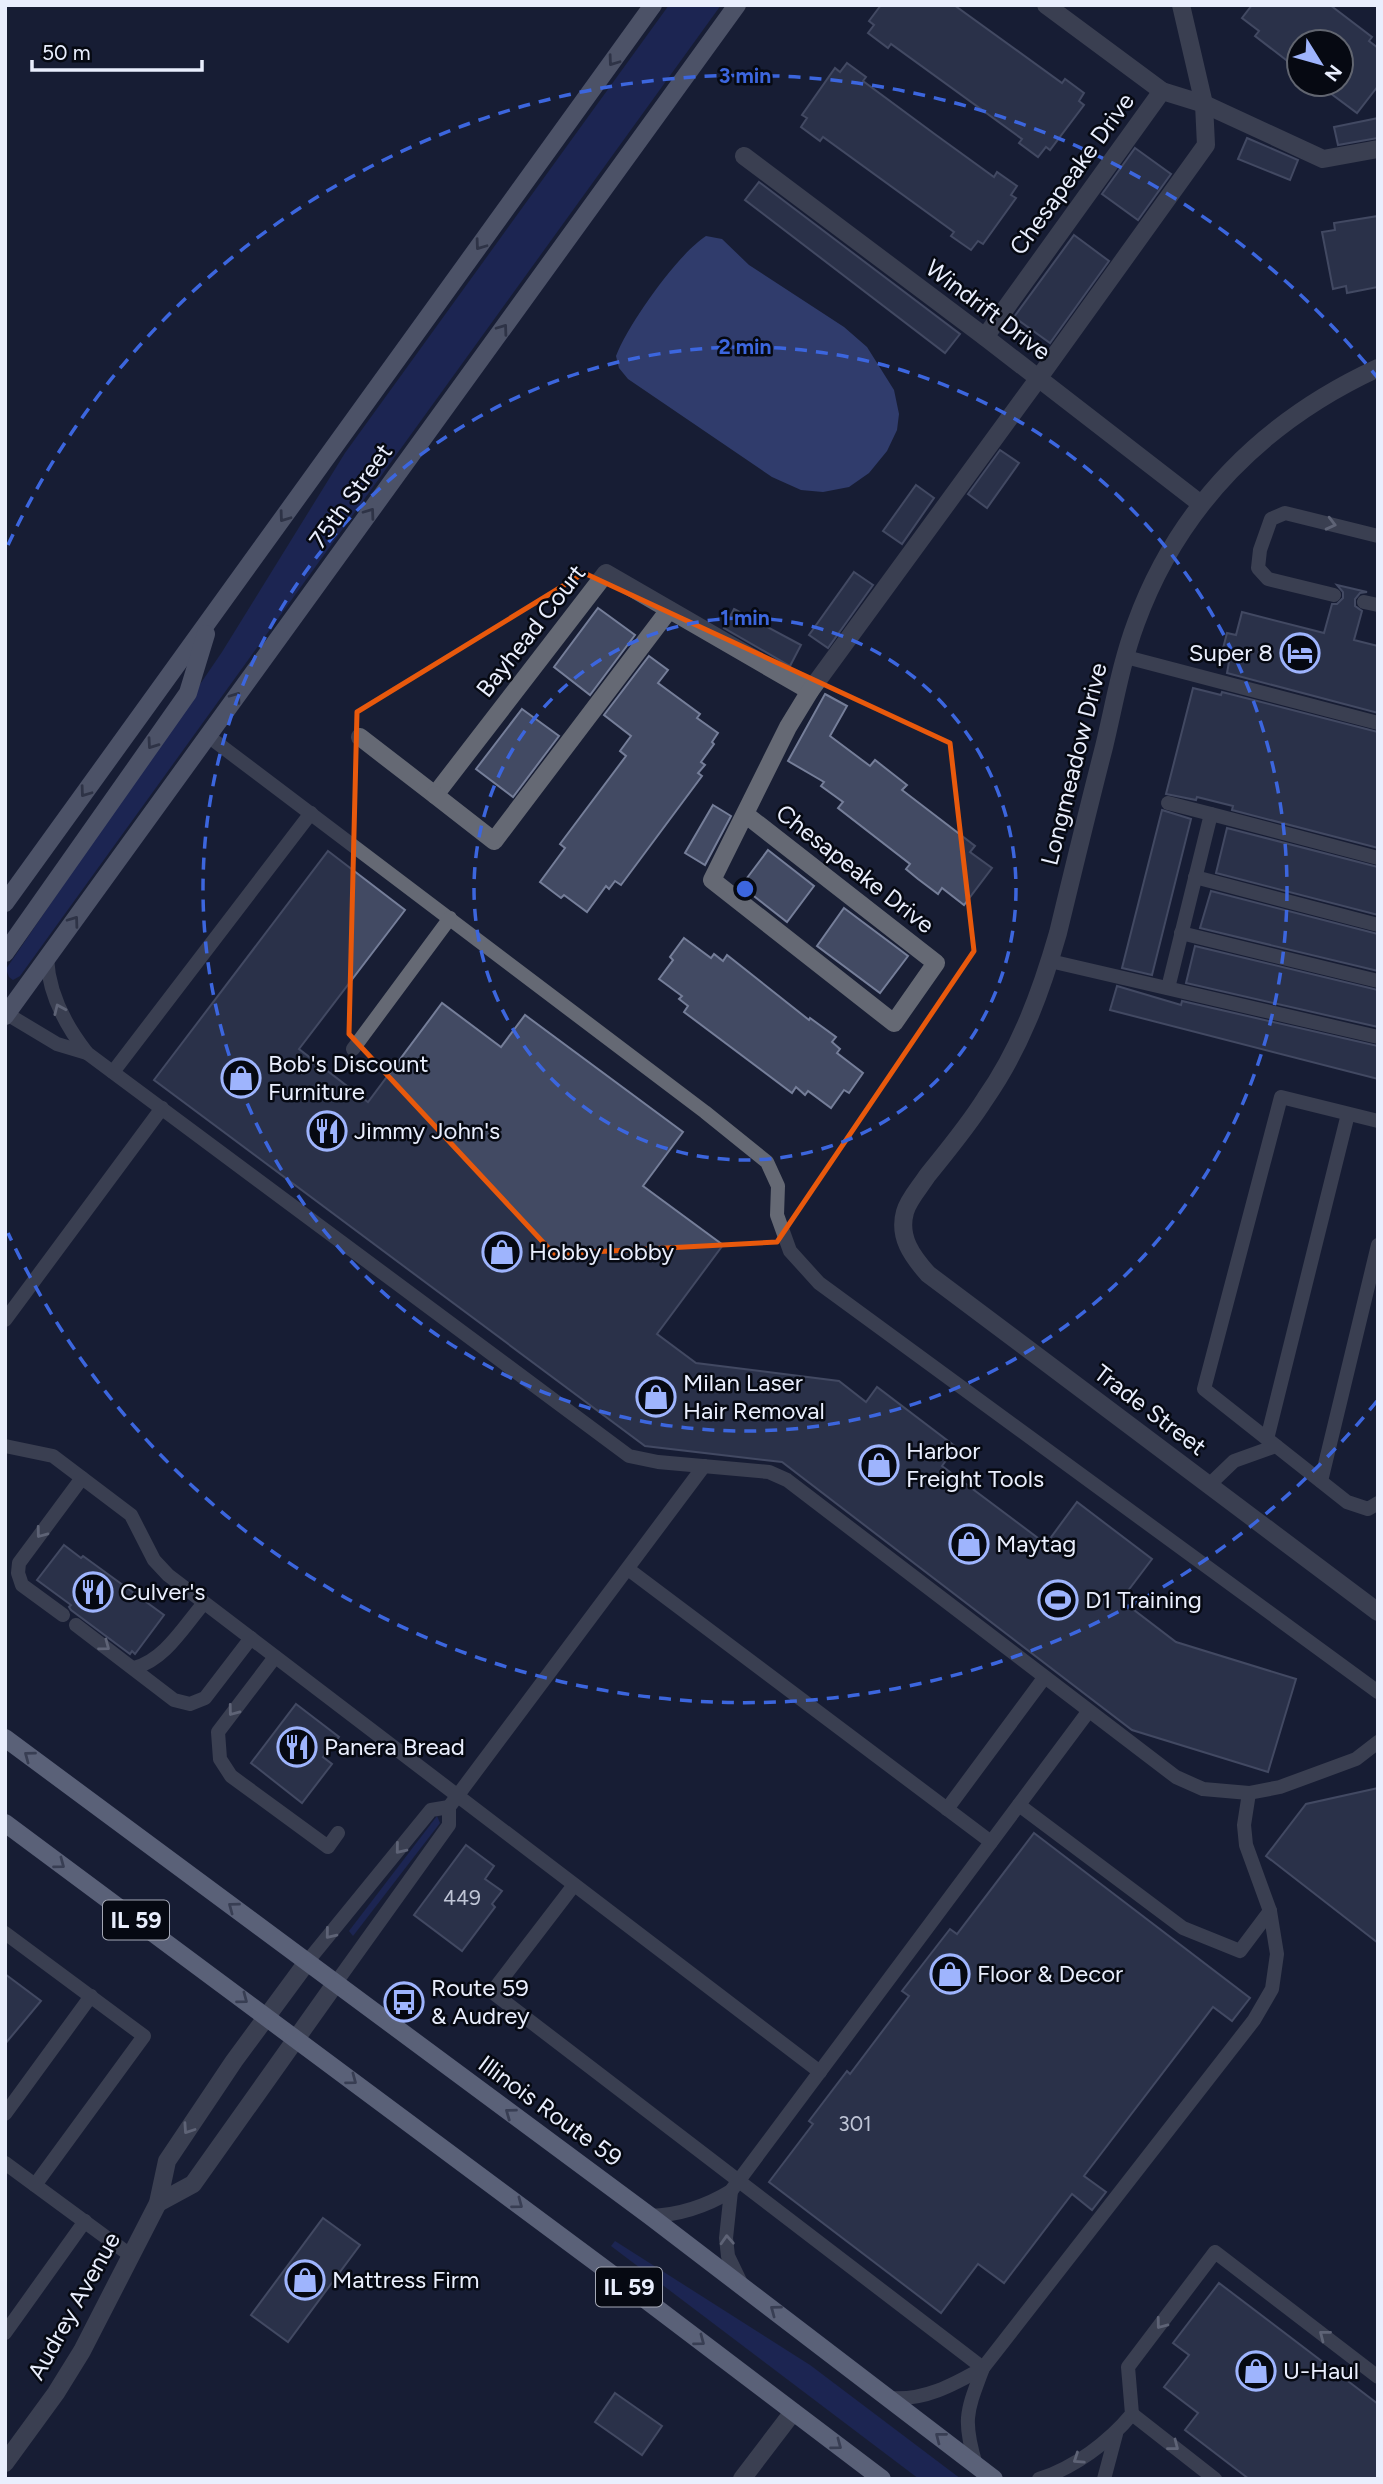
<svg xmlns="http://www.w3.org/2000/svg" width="1383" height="2484" viewBox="0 0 1383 2484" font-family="Figtree,sans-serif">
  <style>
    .green { fill: #222f75 }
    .water { fill: #4e62af }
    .building { fill: #424a63; stroke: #757e99; stroke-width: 2 }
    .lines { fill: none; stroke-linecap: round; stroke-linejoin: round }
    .lane { stroke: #656974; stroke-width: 14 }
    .street { stroke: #656974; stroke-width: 18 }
    .secondary { stroke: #8c92a5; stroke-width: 18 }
    .primary { stroke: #abb3cb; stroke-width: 18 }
    .oneway { stroke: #494e5c }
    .oneway2 { stroke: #b4b9c6 }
    .oneway3 { stroke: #616678 }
    .marked { fill: none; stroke: #e8590c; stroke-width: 5; stroke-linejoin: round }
    .ring { fill: none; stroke: #3c66de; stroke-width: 3.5; stroke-dasharray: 12 9 }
    .labels { text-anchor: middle; stroke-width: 5; stroke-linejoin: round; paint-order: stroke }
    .number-label { font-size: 21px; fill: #bfc5d6 }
    .shield { fill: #060912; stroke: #a5a9b6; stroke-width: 2 }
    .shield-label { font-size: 23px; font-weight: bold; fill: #e9eefd }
    .street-label { font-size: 24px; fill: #e9eefd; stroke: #060912 }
    .poi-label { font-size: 24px; fill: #e9eefd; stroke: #060912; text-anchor: start }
    .centre { fill: #3c66de; stroke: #060912; stroke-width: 3.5 }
    .ring-label { font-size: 21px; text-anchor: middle; font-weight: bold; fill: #3c66de; stroke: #060912; stroke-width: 5; stroke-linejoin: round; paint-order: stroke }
  </style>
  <rect width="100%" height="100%" fill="#181e34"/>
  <g class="green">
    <path d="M669,5h52l-701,971 -7,4 -4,-3 -3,-8 216,-317 123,-199z"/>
    <path d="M437,1816l3,7 -87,113 -4,-5z"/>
    <path d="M615,2241l195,124 151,114h-42l-308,-233z"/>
  </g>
  <path class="water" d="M706,236l16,3 27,26 95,62 23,20 27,43 5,24 -2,16 -10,21 -18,22 -20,14 -26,5 -22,-2 -29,-13 -144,-98 -9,-11 -3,-12c13,-33 61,-101 90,-120z"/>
  <g class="building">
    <path d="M881,5h73l108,78 3,-4 19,14 -5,8 5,4 -34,45 -4,-3 -8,10 -19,-14 3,-4 -131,-95 -3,4 -20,-15 6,-8 -5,-4z"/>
    <path d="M1252,5h78l42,32 -3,4 9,7v38l-21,27 -39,-29h23v-42h-42v28l-44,-34 4,-5 -17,-13z"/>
    <path d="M847,63l19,14 -3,4 73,54 58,42 3,-5 20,14 -6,9 5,3 -33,46 -5,-3 -7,9 -20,-14 3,-4 -131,-95 -3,4 -19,-14 6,-9 -5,-3 33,-47 5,4z"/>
    <path d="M1378,118v20l-40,7 -4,-18z"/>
    <path d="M1247,138l51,22 -8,20 -52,-21z"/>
    <path d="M1135,148l36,26 -33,46 -36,-26z"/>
    <path d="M759,182l201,152 -15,19 -200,-153z"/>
    <path d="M1378,216v71l-31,6 -1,-7 -13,3 -11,-57 13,-2 -1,-7z"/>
    <path d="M1074,235l35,26 -59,82 -36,-26z"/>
    <path d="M1000,450l19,13 -32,45 -19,-14z"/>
    <path d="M916,485l18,13 -32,46 -19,-13z"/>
    <path d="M854,572l19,13 -45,63 -19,-13z"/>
    <path d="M1337,585l30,7 -7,1 -5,6v7l7,5 -8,29 24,6v67l-151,-40 2,-11 -9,-2 7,-27 9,2 6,-23 82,21 8,-29h5l6,-6v-6z"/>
    <path d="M598,608l37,27 -45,60 -36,-28z"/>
    <path d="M734,609l67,36 -11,21 -66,-38z"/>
    <path d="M649,656l19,14 -10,13 42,31 -3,4 21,15 -6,9 2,2 -13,18 4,3 -7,8 4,3 -81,109 -6,-4 -6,8 -3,-3 -19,26 -23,-17 -3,3 -21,-16 25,-34 -5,-4 66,-88 -6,-5 11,-15 -27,-21z"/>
    <path d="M1193,688l28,7 1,-3 156,40v116l-146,-38 1,-4 -36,-9 -1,3 -30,-6z"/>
    <path d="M825,694l22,12 -17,30 40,30 5,-6 32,25 -5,5 73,56 -5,6 22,16 -28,37 -22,-17 -4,6 -20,-15 -12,-10 4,-5 -72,-56 5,-6 -22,-16 3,-4 -36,-21z"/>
    <path d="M522,709l37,27 -46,61 -37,-28z"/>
    <path d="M713,805l18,11 -26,49 -20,-12z"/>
    <path d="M1162,810l29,9 -39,156 -30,-7z"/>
    <path d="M1227,828l151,39v48l-162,-42z"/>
    <path d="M768,850l46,36 -27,36 -46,-36z"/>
    <path d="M328,851l77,59 -106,139 69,53 74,-99 59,44 24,-32 158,117 -40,54 80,59 -66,89 39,29 143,18 27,21 11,-15 79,60 -14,19 104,78 31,-42 75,57 -31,41 55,42 120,37 -28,93 -136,-42 -350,-268 -137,-16 -491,-366z"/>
    <path d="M1211,891l167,43v37l-178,-43z"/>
    <path d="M844,908l64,48 -28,37 -63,-47z"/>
    <path d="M684,938l27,20 3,-4 9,7 4,-6 82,65 1,-2 26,19 -4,5 8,7 -3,4 26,20 -14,20 -5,-3 -13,18 -23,-17 -3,4 -9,-8 -4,6 -108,-81 4,-6 -9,-7 3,-3 -23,-17 14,-19 -3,-3z"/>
    <path d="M1195,946l183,44v37l-192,-44z"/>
    <path d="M1117,986l64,19 1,-4 196,45v33l-268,-69z"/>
    <path d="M64,1545l17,13 2,-2 81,59 -29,39 -3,-3 -2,3 -59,-44 -2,-3 2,-2 -34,-25z"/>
    <path d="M296,1704l43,33 -16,20 9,7 -30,39 -51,-40z"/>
    <path d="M1378,1788v155l-112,-87 40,-52z"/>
    <path d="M1034,1833l216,165 -18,23 -19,-14 -129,169 22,16 -14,18 -20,-16 -68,89 -26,-19 -37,49 -172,-131 44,-58 -4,-3 38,-50 3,3 59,-78 -7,-5 48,-62 7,5z"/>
    <path d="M466,1845l28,21 -9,13 17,12 -10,13 3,3 -33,44 -48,-36z"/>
    <path d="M5,1974l36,27 -36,43z"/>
    <path d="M323,2218l37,27 -72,97 -37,-27z"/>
    <path d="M1219,2283l159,121v75h-129l-64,-49 13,-17 -34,-26 25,-32 -16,-12z"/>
    <path d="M615,2393l47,33 -20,29 -47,-33z"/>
  </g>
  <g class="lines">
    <g class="lane">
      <path d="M1334,595l-66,-16 -10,-11 2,-18 11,-31 14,-6 93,23"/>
      <path d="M1364,602l14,3"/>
      <path d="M1126,657l252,66"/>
      <path d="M208,736l497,376 62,50 11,24 -1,29 13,36 29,32 559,409"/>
      <path d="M1168,803l43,11"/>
      <path d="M1195,877l183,48"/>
      <path d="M1181,933l197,48"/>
      <path d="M47,959c2,36 18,66 40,94l542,403 29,6 111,10 18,8 389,297 27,12 46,4 31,-6 76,-28 22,-17"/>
      <path d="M1050,961l328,76"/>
      <path d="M1168,988l43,-174 167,44"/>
      <path d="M7,1014l50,30 30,9"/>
      <path d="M353,1049l97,-131"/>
      <path d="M113,1072l198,-259"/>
      <path d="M1378,1121l-97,-24 -77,292 143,113 21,7 10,-6"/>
      <path d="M5,1320l157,-212"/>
      <path d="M1267,1439l81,-325"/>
      <path d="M5,1446l48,10 78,59 23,45 14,15 652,497"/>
      <path d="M1321,1481l57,-236"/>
      <path d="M1209,1485l25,-24 42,-15"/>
      <path d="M628,1569l363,273"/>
      <path d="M63,1615l-41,-30 -4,-12 1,-10 63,-85"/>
      <path d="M76,1625l98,75 16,4 15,-6 46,-60"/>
      <path d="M275,1657l-57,75 2,27 11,17 97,71 10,-14"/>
      <path d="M134,1668c31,-8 50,-42 70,-65"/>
      <path d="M1019,1805l164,123 57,23 30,-40"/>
      <path d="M947,1809l97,-131"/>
      <path d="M574,1885l-82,107 491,376"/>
      <path d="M5,1933l139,103 -109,149"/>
      <path d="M307,1962l124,-152 18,-3"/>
      <path d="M335,1984l114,-159v-18l255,-341"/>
      <path d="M5,2114l86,-118"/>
      <path d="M5,2163l125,92"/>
      <path d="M731,2191l-5,47 2,18 14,29"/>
      <path d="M650,2216c30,-1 55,-9 81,-25l357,-479"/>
      <path d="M5,2333l80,-112"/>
      <path d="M889,2398c35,3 64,-13 94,-30"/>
      <path d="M1132,2414l83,65"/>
      <path d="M976,2465c-14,-46 -9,-54 7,-97l271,-348 18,-31 5,-35 -7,-43 -24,-66 -2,-20 5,-32"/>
      <path d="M1039,2479c35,-11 70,-37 93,-65l-4,-47 87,-115 163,125"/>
      <path d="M1104,2479l12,-45"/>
    </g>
    <g class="street">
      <path d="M1046,5l116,86"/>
      <path d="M744,156l241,181 216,167"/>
      <path d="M985,337l177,-246 42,13 119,55 55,-10"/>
      <path d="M1378,368c-113,52 -199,137 -242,255 -15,40 -22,83 -32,124 -16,62 -31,124 -46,186 -17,59 -38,116 -73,166 -17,27 -38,52 -58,77 -7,11 -19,24 -22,36 -7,25 7,44 23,62l450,338"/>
      <path d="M360,737l75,58 171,-222 204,118"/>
      <path d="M435,795l59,46 175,-231"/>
      <path d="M745,814l191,149 -42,60 -182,-143 76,-153 22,-36 228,-312 168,-234 -2,-41 -23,-99"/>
      <path d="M158,2203l35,-19 142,-200"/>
      <path d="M5,2463l51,-70 26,-42 76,-148 9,-42 67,-100 73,-99"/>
      <path d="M742,2479l51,-67"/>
    </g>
    <g class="secondary">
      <path d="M5,903l648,-898"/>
      <path d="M5,953l183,-260 18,-59"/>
      <path d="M5,1016l732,-1011"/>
    </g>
    <g class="primary">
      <path d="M5,1738l645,478 344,263"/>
      <path d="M5,1823l616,458 261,198"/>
    </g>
  </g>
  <defs><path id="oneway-chevron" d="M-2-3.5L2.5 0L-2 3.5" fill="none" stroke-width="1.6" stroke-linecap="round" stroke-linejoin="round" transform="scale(1.75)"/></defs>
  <g class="oneway">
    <use href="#oneway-chevron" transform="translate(613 61) rotate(126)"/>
    <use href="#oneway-chevron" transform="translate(480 245) rotate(126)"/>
    <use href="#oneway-chevron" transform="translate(503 329) rotate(-54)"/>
    <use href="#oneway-chevron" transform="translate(370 513) rotate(-54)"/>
    <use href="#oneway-chevron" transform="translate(284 517) rotate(126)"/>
    <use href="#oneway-chevron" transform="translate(236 697) rotate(-54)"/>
    <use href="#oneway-chevron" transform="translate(152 744) rotate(125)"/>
    <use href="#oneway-chevron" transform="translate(85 792) rotate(126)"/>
    <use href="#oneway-chevron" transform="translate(74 921) rotate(-54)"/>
  </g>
  <g class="oneway2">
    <use href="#oneway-chevron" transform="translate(1331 524) rotate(14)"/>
    <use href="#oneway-chevron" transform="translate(59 1009) rotate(-114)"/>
    <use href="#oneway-chevron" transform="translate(41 1533) rotate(127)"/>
    <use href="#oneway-chevron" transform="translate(105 1646) rotate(37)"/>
    <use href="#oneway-chevron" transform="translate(233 1711) rotate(127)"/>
    <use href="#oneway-chevron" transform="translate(400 1849) rotate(129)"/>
    <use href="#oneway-chevron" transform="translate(330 1934) rotate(129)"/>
    <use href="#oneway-chevron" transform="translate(188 2129) rotate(124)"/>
    <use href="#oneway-chevron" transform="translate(727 2240) rotate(-93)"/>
    <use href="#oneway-chevron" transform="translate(1161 2324) rotate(127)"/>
    <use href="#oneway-chevron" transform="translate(1324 2335) rotate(-142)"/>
    <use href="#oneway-chevron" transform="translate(1174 2446) rotate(38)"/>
    <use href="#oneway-chevron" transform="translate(1078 2459) rotate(146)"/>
  </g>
  <g class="oneway3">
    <use href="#oneway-chevron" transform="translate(29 1756) rotate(-143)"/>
    <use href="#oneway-chevron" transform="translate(60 1864) rotate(37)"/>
    <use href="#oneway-chevron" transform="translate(233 1907) rotate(-143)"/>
    <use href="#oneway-chevron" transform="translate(243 1999) rotate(37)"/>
    <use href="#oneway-chevron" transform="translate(352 2080) rotate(37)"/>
    <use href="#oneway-chevron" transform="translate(510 2113) rotate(-144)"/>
    <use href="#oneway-chevron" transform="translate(518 2204) rotate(37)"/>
    <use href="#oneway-chevron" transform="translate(775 2310) rotate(-143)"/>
    <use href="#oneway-chevron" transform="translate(700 2341) rotate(37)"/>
    <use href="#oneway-chevron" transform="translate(940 2437) rotate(-142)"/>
    <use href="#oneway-chevron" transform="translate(837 2445) rotate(37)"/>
  </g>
  <path d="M0 0H1383V2484H0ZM584,573l366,170 24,208 -197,291 -223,12 -205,-220 8,-322z" fill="#181e34" fill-opacity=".55" fill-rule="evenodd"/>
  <path class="marked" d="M584,573l366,170 24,208 -197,291 -223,12 -205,-220 8,-322z"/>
  <g class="ring">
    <circle cx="745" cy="889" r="271"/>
    <circle cx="745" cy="889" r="542"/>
    <path d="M1377 1401A813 813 0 0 1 8 1233M8 545A813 813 0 0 1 1377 377"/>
  </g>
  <defs>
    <g id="hotel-ring" transform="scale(2.0125)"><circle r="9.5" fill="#060912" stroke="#9eb4fd" stroke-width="1.5"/><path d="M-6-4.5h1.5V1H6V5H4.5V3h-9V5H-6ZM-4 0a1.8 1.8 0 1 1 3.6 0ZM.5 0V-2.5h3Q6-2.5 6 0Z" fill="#9eb4fd"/></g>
    <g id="shop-ring" transform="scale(2.0125)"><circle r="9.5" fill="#060912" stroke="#9eb4fd" stroke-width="1.5"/><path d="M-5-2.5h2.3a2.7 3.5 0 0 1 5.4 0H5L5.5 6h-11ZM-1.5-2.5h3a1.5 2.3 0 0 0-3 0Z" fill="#9eb4fd"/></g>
    <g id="restaurant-ring" transform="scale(2.0125)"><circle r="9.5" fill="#060912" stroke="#9eb4fd" stroke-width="1.5"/><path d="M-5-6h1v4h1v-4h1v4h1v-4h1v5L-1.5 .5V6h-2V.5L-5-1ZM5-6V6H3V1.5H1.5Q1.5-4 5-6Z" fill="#9eb4fd"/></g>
    <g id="stadium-ring" transform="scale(2.0125)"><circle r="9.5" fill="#060912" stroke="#9eb4fd" stroke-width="1.5"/><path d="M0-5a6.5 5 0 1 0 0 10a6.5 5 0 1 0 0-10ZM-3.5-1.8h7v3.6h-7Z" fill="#9eb4fd"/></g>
    <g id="bus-ring" transform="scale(2.0125)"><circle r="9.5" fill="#060912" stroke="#9eb4fd" stroke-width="1.5"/><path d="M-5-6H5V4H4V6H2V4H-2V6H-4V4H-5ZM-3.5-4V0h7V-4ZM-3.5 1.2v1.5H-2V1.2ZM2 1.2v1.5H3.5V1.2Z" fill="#9eb4fd"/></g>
  </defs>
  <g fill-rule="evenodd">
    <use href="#hotel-ring" x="1300" y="653"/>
    <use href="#shop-ring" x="241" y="1078"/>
    <use href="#restaurant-ring" x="327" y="1131"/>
    <use href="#shop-ring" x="502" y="1252"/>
    <use href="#shop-ring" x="656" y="1397"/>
    <use href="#shop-ring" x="879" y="1465"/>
    <use href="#shop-ring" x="969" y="1544"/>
    <use href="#restaurant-ring" x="93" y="1592"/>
    <use href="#stadium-ring" x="1058" y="1600"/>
    <use href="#restaurant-ring" x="297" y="1747"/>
    <use href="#shop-ring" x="950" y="1974"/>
    <use href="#bus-ring" x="404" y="2002"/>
    <use href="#shop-ring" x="305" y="2280"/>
    <use href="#shop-ring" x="1256" y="2371"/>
  </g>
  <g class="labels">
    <g class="number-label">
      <text x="462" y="1905">449</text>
      <text x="855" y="2131">301</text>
    </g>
    <g class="shield">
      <rect x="103" y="1900.5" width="66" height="39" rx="5"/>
      <rect x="596" y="2267.5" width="66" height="39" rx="5"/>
    </g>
    <g class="shield-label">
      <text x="136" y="1928">IL 59</text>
      <text x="629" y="2295">IL 59</text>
    </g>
    <g class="street-label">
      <text transform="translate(1072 174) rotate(-54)" y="8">Chesapeake Drive</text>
      <text transform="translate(988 310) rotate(37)" y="8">Windrift Drive</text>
      <text transform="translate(351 496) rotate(-54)" y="8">75th Street</text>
      <text transform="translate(531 631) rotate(-52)" y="8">Bayhead Court</text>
      <text transform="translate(1074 764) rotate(-76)" y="8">Longmeadow Drive</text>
      <text transform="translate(855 869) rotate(38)" y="8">Chesapeake Drive</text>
      <text transform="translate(1150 1410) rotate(37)" y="8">Trade Street</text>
      <text transform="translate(550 2111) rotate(36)" y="8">Illinois Route 59</text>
      <text transform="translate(74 2306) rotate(-61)" y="8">Audrey Avenue</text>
    </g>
    <g class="poi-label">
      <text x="1273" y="661" text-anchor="end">Super 8</text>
      <text x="268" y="1072">Bob's Discount<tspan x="268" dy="28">Furniture</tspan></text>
      <text x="354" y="1139">Jimmy John's</text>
      <text x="529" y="1260">Hobby Lobby</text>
      <text x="683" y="1391">Milan Laser<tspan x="683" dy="28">Hair Removal</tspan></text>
      <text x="906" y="1459">Harbor<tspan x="906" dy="28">Freight Tools</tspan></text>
      <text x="996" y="1552">Maytag</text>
      <text x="120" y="1600">Culver's</text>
      <text x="1085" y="1608">D1 Training</text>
      <text x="324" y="1755">Panera Bread</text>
      <text x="977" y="1982">Floor &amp; Decor</text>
      <text x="431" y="1996">Route 59<tspan x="431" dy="28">&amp; Audrey</tspan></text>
      <text x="332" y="2288">Mattress Firm</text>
      <text x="1283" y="2379">U-Haul</text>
    </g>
  </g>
  <circle cx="745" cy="889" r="10" class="centre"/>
  <g class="ring-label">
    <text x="745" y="83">3 min</text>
    <text x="745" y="354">2 min</text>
    <text x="745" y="625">1 min</text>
  </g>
  <rect width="1383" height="2484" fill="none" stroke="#e9eefd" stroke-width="14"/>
  <g transform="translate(1320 63) rotate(127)"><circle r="33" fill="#060912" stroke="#616570" stroke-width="2"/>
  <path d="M0-5L12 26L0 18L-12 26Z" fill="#9eb4fd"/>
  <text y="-10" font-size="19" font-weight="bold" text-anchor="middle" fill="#e9eefd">N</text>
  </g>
  <path d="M32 60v10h170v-10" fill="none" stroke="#e9eefd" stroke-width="3.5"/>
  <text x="42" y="60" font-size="21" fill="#e9eefd" stroke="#060912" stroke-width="5" paint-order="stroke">50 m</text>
</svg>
